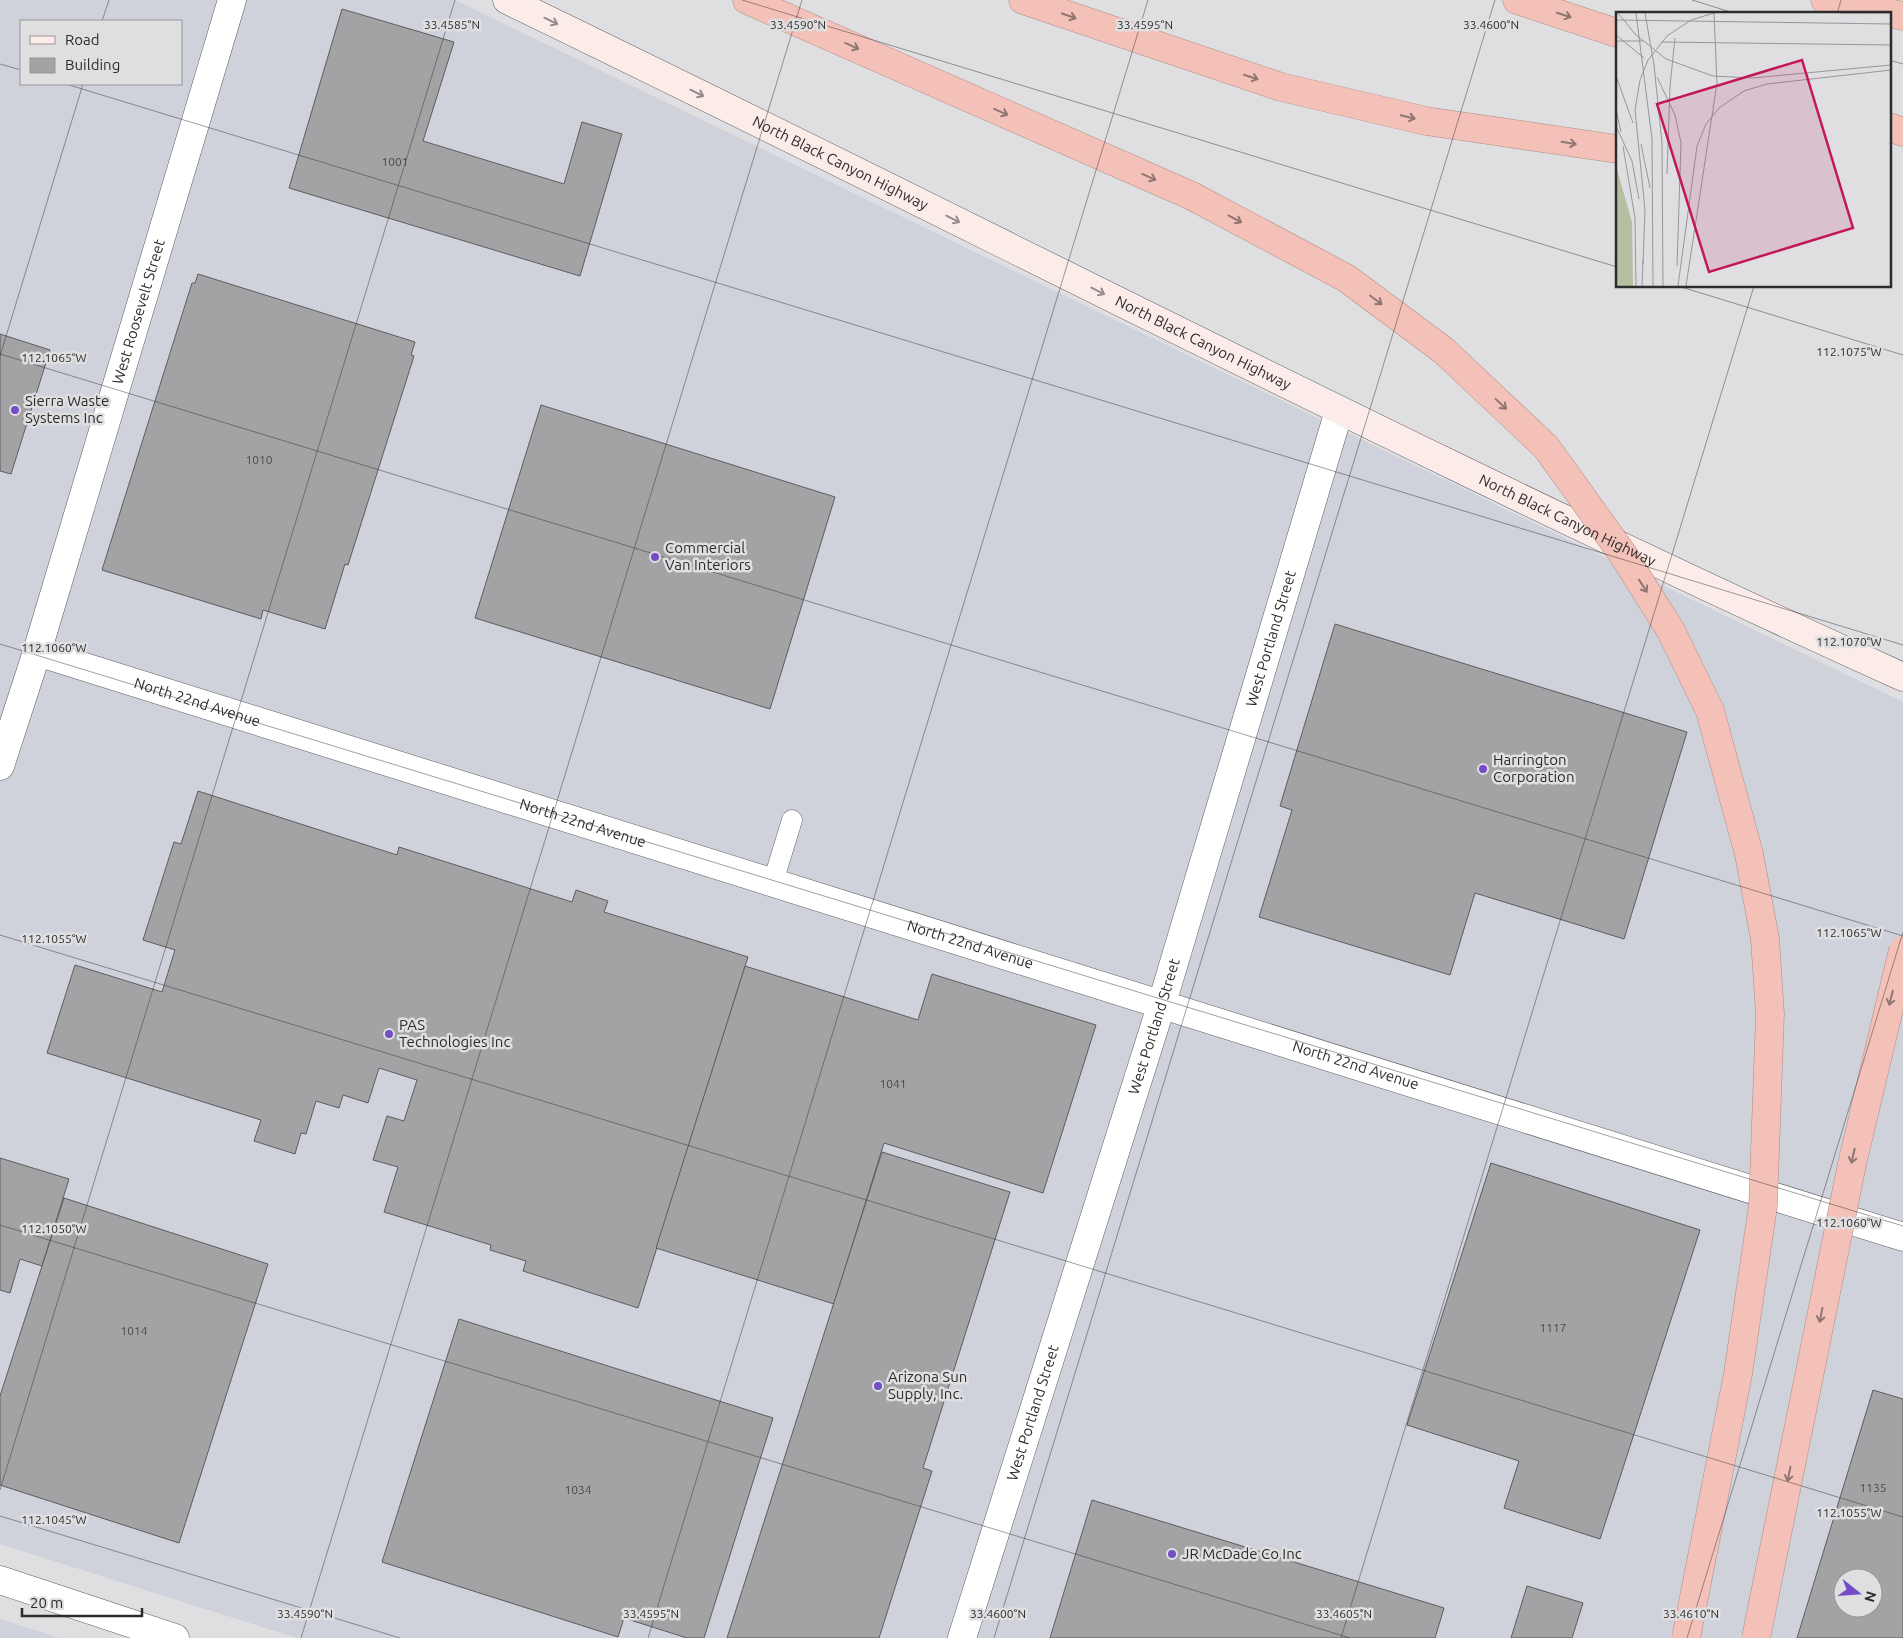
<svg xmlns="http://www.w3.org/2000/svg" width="1903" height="1638" viewBox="0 0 1903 1638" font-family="Ubuntu,sans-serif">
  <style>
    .built { fill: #cfd1db; fill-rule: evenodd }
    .building { fill: #a3a3a5; stroke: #5d5d5f; fill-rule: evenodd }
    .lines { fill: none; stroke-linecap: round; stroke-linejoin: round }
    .service-casing { stroke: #5d5e60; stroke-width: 21 }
    .minor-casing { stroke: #5d5e60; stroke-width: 29 }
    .secondary-casing { stroke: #5d5e60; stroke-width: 29 }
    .motorway-casing { stroke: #ad8d87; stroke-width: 29 }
    .service { stroke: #fff; stroke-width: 20 }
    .minor { stroke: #fff; stroke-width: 28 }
    .secondary { stroke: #fbece9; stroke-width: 28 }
    .motorway { stroke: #f3c1b7; stroke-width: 28 }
    .motorway-bridge-casing { stroke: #ad8d87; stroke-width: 29; stroke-linecap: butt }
    .motorway-bridge { stroke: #f3c1b7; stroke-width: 28 }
    .oneway { stroke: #907672 }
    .oneway2 { stroke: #948c8b }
    .ticks { fill: none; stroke: #2c2c2d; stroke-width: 1; stroke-opacity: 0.45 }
    .poi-dot { fill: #744cc5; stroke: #dfdfe2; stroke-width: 2 }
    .labels { text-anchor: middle; stroke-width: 5; stroke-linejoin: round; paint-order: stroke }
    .number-label { font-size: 12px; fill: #4a4a4b }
    .street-label { font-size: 15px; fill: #2c2c2d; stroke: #dfdfe2 }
    .poi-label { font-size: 15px; fill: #2c2c2d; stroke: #dfdfe2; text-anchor: start }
    .inset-road { fill: none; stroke: #97979a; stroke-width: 1 }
    .view { fill: #c2185b; fill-opacity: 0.15; stroke: #c2185b; stroke-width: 2.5 }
    .inset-edge { fill: none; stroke: #2c2c2d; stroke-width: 2.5 }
    .ticks-label { font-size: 12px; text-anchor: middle; fill: #2c2c2d; stroke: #dfdfe2; stroke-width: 5; stroke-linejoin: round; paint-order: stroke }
  </style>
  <rect width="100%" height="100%" fill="#dfdfe2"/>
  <g class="built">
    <path d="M0,0h455l1448,702v936h-1606l-297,-94zM21,21h160v63h-160zM1843,1578h30v30h-30z"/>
    <path d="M0,1619l60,19h-60z"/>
  </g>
  <g class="building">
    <path d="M342,9l112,33 -31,99 141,43 18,-62 40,12 -42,142 -291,-88z"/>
    <path d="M198,274l217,68 -4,13 3,1 -66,209 -3,-1 -20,65 -62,-19 -2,9 -159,-49 90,-287h3z"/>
    <path d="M0,334l50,16 -39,124 -11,-3z"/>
    <path d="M541,405l294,92 -65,212 -295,-91z"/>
    <path d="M1335,624l352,108 -63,207 -149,-46 -25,82 -191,-58 33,-107 -12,-4z"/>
    <path d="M198,791l199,64 2,-8 173,55 4,-12 32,11 -4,11 144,45 -110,351 -115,-37 3,-10 -36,-11 1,-5 -107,-33 14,-45 -25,-7 14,-44 17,5 13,-41 -38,-12 -11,35 -25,-8 -4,13 -23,-7 -10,33 -5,-1 -6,21 -41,-13 7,-21 -214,-67 28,-88 87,27 13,-42 -32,-10 31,-98 7,2z"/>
    <path d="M745,966l173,54 14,-46 164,51 -53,168 -159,-50 -50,161 -178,-56z"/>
    <path d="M882,1152l128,40 -87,276 9,3 -53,167h-152z"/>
    <path d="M0,1158l69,21 -27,87 -22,-7 -10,34 -10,-3z"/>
    <path d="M1491,1163l209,67 -100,309 -96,-31 15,-47 -112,-36z"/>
    <path d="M64,1198l204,66 -89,279 -179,-58v-89z"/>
    <path d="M459,1319l314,99 -69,220h-17l-63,-20 -6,19 -236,-75z"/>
    <path d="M1873,1390l30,9v239h-106zM1843,1578h30v30h-30z"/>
    <path d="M1092,1500l352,108 -9,30h-385z"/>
    <path d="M1527,1586l56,17 -11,35h-61z"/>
  </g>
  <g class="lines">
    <g class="service-casing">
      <path id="service" d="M773,882l19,-62"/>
    </g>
    <g class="minor-casing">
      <g id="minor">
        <path id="s1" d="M37,652l1866,585"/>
        <path id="s2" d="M0,766l37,-114 195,-652"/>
        <path d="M0,1580l175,58"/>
        <path id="s3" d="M962,1638l200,-635 177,-592"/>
      </g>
    </g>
    <g class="secondary-casing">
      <g id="secondary">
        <path id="s4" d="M507,0c466,225 925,464 1396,677"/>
      </g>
    </g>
    <g class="motorway-casing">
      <g id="motorway">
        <path d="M747,0l445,196"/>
        <path d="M1023,0l258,87 145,34 191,28"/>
        <path d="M1517,0l100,33"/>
        <path d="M1825,0l78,16"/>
        <path d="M1889,127l14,5"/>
      </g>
    </g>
    <use href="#service" class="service"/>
    <use href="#minor" class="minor"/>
    <use href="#secondary" class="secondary"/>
    <use href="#motorway" class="motorway"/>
    <g class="motorway-bridge-casing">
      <g id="motorway-bridge">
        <path d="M1192,196l154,82 97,72 103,97 76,106 49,78 39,80 39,143 16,85 5,75 -7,192 -25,168 -52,264"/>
        <path d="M1756,1638l96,-474 51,-214"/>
      </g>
    </g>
    <use href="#motorway-bridge" class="motorway-bridge"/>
  </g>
  <defs><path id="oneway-shaft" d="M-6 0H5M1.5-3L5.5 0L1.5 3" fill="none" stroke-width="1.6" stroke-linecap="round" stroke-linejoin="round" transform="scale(1.25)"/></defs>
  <g class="oneway">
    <use href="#oneway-shaft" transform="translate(1564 15) rotate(18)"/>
    <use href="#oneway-shaft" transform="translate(1069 16) rotate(19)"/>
    <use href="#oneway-shaft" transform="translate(852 46) rotate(24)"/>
    <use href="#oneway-shaft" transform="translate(1251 77) rotate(18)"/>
    <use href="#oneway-shaft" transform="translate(1001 112) rotate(24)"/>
    <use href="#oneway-shaft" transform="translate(1408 117) rotate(13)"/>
    <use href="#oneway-shaft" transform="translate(1569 143) rotate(9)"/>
    <use href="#oneway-shaft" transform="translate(1149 177) rotate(24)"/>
    <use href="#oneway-shaft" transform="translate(1235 219) rotate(28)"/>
    <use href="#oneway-shaft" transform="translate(1376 300) rotate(37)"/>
    <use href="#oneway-shaft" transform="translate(1501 404) rotate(43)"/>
    <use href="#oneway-shaft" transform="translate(1643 586) rotate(58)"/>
    <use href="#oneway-shaft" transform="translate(1891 998) rotate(104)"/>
    <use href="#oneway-shaft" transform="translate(1853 1156) rotate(103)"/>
    <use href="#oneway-shaft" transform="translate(1821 1315) rotate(101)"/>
    <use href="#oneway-shaft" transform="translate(1789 1474) rotate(101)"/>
  </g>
  <g class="oneway2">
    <use href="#oneway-shaft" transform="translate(551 21) rotate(26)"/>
    <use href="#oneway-shaft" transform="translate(697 93) rotate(26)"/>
    <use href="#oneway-shaft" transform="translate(953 219) rotate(27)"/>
    <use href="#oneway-shaft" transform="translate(1098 291) rotate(27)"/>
  </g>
  <path class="ticks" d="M742,0l875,267M1692,0l45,14M1837,14l4,-14M102,21l7,-21M1889,60l14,4M0,64l21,6M66,84l1837,561M1678,286l225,69M0,354l1903,582M0,356l83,-272M0,644l1903,582M0,935l1903,582M0,1225l1350,413M0,1490l455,-1490M0,1516l400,122M301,1638l501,-1638M648,1638l500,-1638M994,1638l501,-1638M1341,1638l413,-1352M1687,1638l216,-706"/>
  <g class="poi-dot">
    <circle cx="15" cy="410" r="5"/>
    <circle cx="655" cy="557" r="5"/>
    <circle cx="1483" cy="769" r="5"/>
    <circle cx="389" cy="1034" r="5"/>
    <circle cx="878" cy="1386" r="5"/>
    <circle cx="1172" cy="1554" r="5"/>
  </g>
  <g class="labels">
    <g class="number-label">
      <text x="395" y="166">1001</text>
      <text x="259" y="464">1010</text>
      <text x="893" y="1088">1041</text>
      <text x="1553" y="1332">1117</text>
      <text x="134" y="1335">1014</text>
      <text x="1873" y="1492">1135</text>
      <text x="578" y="1494">1034</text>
    </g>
    <g class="street-label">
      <text dy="5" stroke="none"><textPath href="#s4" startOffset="371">North Black Canyon Highway</textPath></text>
      <text dy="5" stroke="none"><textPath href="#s2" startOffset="475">West Roosevelt Street</textPath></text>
      <text dy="5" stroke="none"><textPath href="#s4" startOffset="776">North Black Canyon Highway</textPath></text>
      <text dy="5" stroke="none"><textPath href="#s4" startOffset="1181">North Black Canyon Highway</textPath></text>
      <text dy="5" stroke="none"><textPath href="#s3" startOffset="1046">West Portland Street</textPath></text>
      <text dy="5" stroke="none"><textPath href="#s1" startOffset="168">North 22nd Avenue</textPath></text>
      <text dy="5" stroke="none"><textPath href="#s1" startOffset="572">North 22nd Avenue</textPath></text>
      <text dy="5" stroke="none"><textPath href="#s1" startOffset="978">North 22nd Avenue</textPath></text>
      <text dy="5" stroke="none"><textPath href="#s3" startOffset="641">West Portland Street</textPath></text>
      <text dy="5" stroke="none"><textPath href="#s1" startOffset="1382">North 22nd Avenue</textPath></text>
      <text dy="5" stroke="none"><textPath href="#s3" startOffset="236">West Portland Street</textPath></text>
    </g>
    <g class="poi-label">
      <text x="25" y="406">Sierra Waste<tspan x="25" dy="17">Systems Inc</tspan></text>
      <text x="665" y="553">Commercial<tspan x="665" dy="17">Van Interiors</tspan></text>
      <text x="1493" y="765">Harrington<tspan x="1493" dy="17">Corporation</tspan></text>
      <text x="399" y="1030">PAS<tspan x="399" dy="17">Technologies Inc</tspan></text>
      <text x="888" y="1382">Arizona Sun<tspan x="888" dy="17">Supply, Inc.</tspan></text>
      <text x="1182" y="1559">JR McDade Co Inc</text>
    </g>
  </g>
  <g transform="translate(1616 12)">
    <rect width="275" height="275" fill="#dfdfe2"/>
    <path d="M0,154l16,56 1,64h-17z" fill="#b5bfa1"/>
    <path class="inset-road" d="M2,1l17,21 31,25 47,17 39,2 139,-13M20,1l16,126 1,147M29,1l9,52 8,78 1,143M225,1h50M0,8l275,4M0,23l28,23M0,29h27M45,30l230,3M0,64l17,47M41,65l18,38 6,28 -4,123M0,97l5,23M0,114l16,35 7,38M25,132l9,44M7,134l12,72 1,68M51,162l3,-88 5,-48M27,252l2,-54 -10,-100 5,-30 8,-20 19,-24 24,-16 23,-7M26,274l1,-26M62,274l19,-140 9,-22 13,-16 25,-17 23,-7 124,-14M70,274l31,-203 -3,-70"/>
    <path class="view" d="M186,48l51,168 -144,44 -52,-168z"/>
    <rect width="275" height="275" class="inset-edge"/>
  </g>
  <g class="ticks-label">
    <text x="452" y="29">33.4585°N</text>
    <text x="798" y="29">33.4590°N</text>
    <text x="1145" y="29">33.4595°N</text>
    <text x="1491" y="29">33.4600°N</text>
    <text x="1849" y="356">112.1075°W</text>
    <text x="54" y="362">112.1065°W</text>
    <text x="1849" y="646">112.1070°W</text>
    <text x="54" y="652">112.1060°W</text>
    <text x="1849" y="937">112.1065°W</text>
    <text x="54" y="943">112.1055°W</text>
    <text x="1849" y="1227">112.1060°W</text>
    <text x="54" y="1233">112.1050°W</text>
    <text x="1849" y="1517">112.1055°W</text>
    <text x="54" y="1524">112.1045°W</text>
    <text x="305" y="1618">33.4590°N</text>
    <text x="651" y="1618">33.4595°N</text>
    <text x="998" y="1618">33.4600°N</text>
    <text x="1344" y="1618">33.4605°N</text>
    <text x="1691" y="1618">33.4610°N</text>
  </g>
  <rect x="20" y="20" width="162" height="65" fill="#dfdfe2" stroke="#97979a"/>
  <rect x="30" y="36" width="25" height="8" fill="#fbece9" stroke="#97979a"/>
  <text x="65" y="45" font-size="15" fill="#2c2c2d">Road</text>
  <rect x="30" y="58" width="25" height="15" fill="#a3a3a5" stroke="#97979a"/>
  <text x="65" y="70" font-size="15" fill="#2c2c2d">Building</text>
  <g transform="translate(1858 1593) rotate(107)"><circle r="24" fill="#dfdfe2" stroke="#97979a"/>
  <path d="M0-4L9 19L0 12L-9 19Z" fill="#744cc5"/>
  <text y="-8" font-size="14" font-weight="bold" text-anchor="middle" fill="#2c2c2d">N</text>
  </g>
  <path d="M22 1608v8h120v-8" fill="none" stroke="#2c2c2d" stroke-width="2.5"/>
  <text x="30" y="1608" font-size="15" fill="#2c2c2d" stroke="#dfdfe2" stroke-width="4" paint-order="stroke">20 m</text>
</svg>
